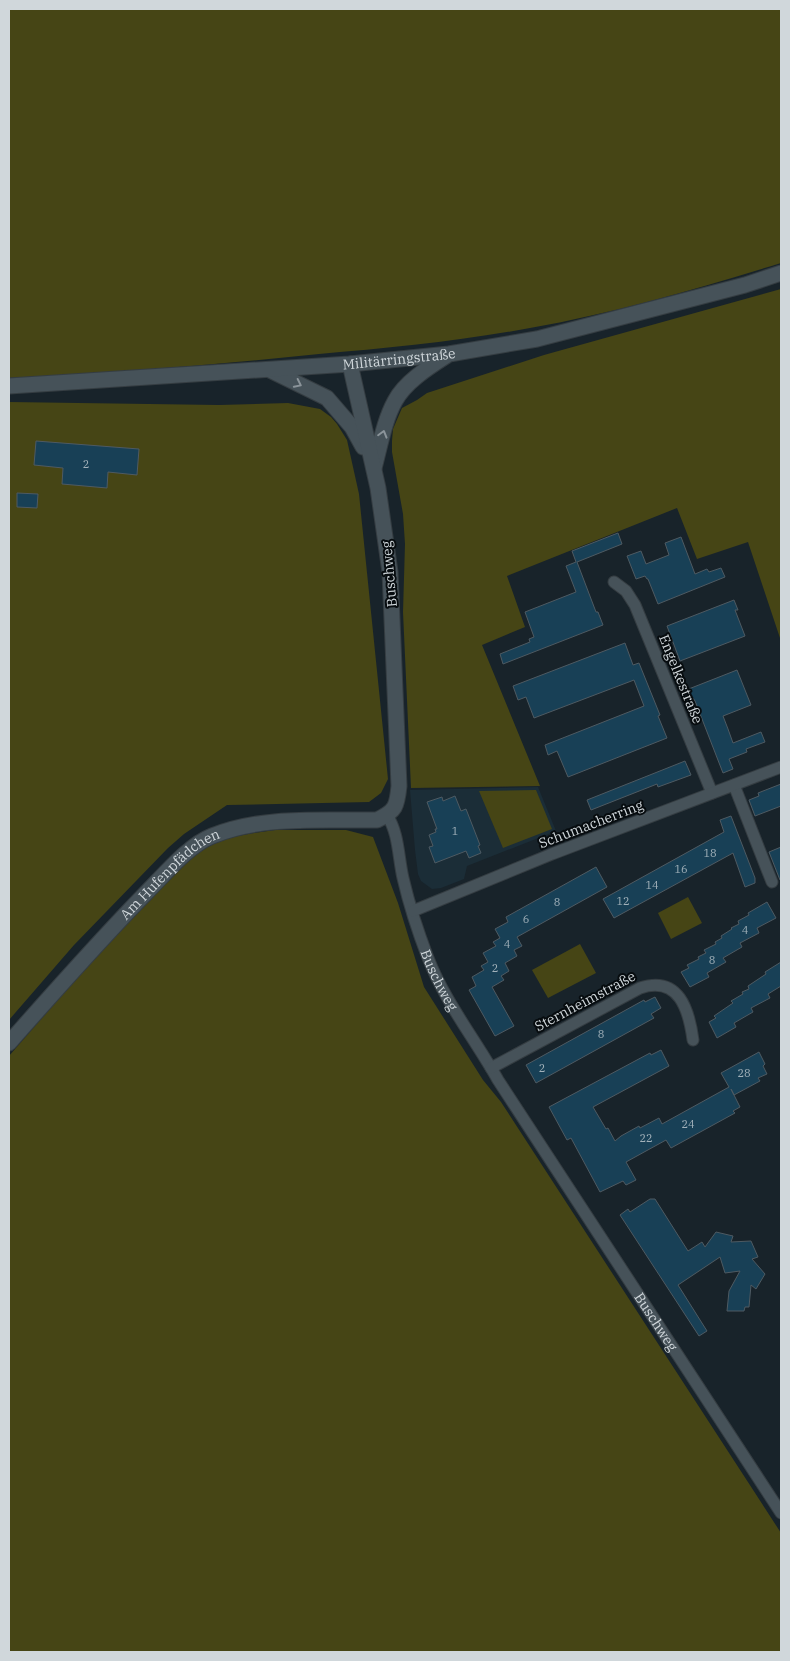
<svg xmlns="http://www.w3.org/2000/svg" width="790" height="1661" viewBox="0 0 790 1661" font-family="'IBM Plex Serif',serif">
  <style>
    .built { fill: #1b2d37 }
    .green { fill: #464515 }
    .building { fill: #184056; stroke: #4e5a62 }
    .lines { fill: none; stroke-linecap: round; stroke-linejoin: round }
    .street-casing { stroke: #353d42; stroke-width: 13 }
    .secondary-casing { stroke: #353d42; stroke-width: 17 }
    .street { stroke: #465259; stroke-width: 11 }
    .secondary { stroke: #465259; stroke-width: 15 }
    .oneway { stroke: #8b949a }
    .labels { text-anchor: middle; stroke-width: 4; stroke-linejoin: round; paint-order: stroke }
    .number-label { font-size: 11px; fill: #a2b1ba }
    .street-label { font-size: 14px; fill: #d0d7db; stroke: #070c0f }
  </style>
  <rect width="100%" height="100%" fill="#18232a"/>
  <path class="built" d="M538,787l18,44 -89,35 -3,13 -23,9 -9,1 -11,-8 -3,-7 -3,-24 -5,-60z"/>
  <g class="green">
    <path d="M9,9h772v254c-82,25 -166,50 -251,65 -70,13 -141,20 -211,26 -103,11 -207,19 -310,24z"/>
    <path d="M781,289v352l-33,-99 -51,17 -20,-51 -170,68 18,51 -43,18 58,141 -129,2 -8,-176 2,-68 -2,-30 -11,-62v-11l1,-12 9,-21 15,-8 10,-7 117,-38z"/>
    <path d="M9,402l210,3 69,-2 32,6 11,8 6,7 10,16 12,54 29,285 -7,14 -12,9 -142,3 -43,29 -16,14 -94,97 -65,75z"/>
    <path d="M536,790l16,39 -49,19 -24,-57z"/>
    <path d="M275,830h71l27,7 25,66 26,84 59,93 18,22 280,431v119h-772v-596c50,-57 99,-117 154,-170 16,-15 32,-35 53,-43 18,-8 40,-10 59,-13z"/>
    <path d="M688,897l14,26 -31,16 -13,-26z"/>
    <path d="M580,944l16,29 -48,25 -16,-28z"/>
  </g>
  <g class="building">
    <path d="M36,441l103,8 -2,26 -29,-3 -1,16 -45,-4 1,-16 -29,-3z"/>
    <path d="M17,493l21,1 -1,14 -20,-1z"/>
    <path d="M618,533l4,11 -45,18 19,50h2l5,13 -100,39 -3,-10 30,-12 -1,-3 5,-2 -9,-25 51,-20 -10,-26 10,-4 -4,-11z"/>
    <path d="M681,537l14,37 12,-5 2,3 12,-4 4,9 -67,27 -10,-25h-1l-2,-3 -9,3 -9,-23 14,-5 5,13 23,-9 -4,-12z"/>
    <path d="M734,600l4,10h-3l10,26 -65,25 -13,-35z"/>
    <path d="M625,643l8,22 6,-2 21,52 -2,1 9,22 -99,39 -11,-26 -9,4 -3,-10 99,-39 -10,-26 -100,38 -8,-21 -8,3 -5,-14z"/>
    <path d="M737,670l14,35 -28,11 5,13 5,14 28,-11 4,10 -19,7 1,3 -18,7 4,10 -10,4 -28,-72 -2,-3 -8,4 -4,-10z"/>
    <path d="M685,761l6,14 -33,12 -1,-3 -66,26 -4,-10z"/>
    <path d="M781,784v22l-26,10 -6,-16 10,-4 -1,-3z"/>
    <path d="M455,796l6,15 5,-2 14,36 -2,1 3,7 -12,5 -3,-7 -31,12 -6,-16 4,-1 -4,-11 7,-3 -1,-3h2l-10,-27 15,-5 1,4z"/>
    <path d="M731,816l24,62v5l-10,4 -12,-34 -119,65 -11,-19 121,-67 -4,-12z"/>
    <path d="M781,847v33h-1l-11,-28z"/>
    <path d="M596,867l11,20 -90,50 5,9 -8,4 3,6 -12,7 4,8 -8,5 3,4 -12,7 22,39 -19,10 -26,-46 7,-4 -4,-9 12,-7 -3,-4 7,-4 -5,-9 13,-7 -3,-4 7,-4 -5,-9 13,-7 -2,-5z"/>
    <path d="M767,902l9,16 -19,10 2,5 -19,10 2,4 -19,11 3,4 -19,11 2,4 -19,10 -9,-15 8,-4 -2,-3 12,-6 -1,-2 8,-4 -2,-3 12,-6 -1,-2 7,-4 -1,-2 11,-7 -1,-1 8,-4 -1,-3 11,-6 -1,-2z"/>
    <path d="M781,962v24l-13,8 2,4 -19,10 2,4 -19,11 2,4 -19,11 -8,-16 7,-4 -2,-2 19,-13 -2,-2 12,-7 -1,-2 7,-3 -1,-3 18,-12 -1,-2z"/>
    <path d="M655,997l6,11 -10,6 3,4 -118,65 -10,-18 118,-65 1,2z"/>
    <path d="M661,1050l8,16 -76,41 13,22 2,-1 7,13 6,-5 18,-10 1,2 19,-10 3,6 67,-37 -8,-14 38,-21 6,12 -2,2 4,8 -9,4 2,3 -26,14 -3,-6 9,18 -7,4 2,2 -64,35 -5,-8 -40,22 10,18 -10,5 -3,-4 -23,11 -29,-54 -4,2 -18,-33 101,-54 1,2z"/>
    <path d="M650,1199h5l33,52 14,-9 3,5 11,-15 17,4 -2,6 20,-1 7,16 -6,2 13,15 -9,15 -5,-4 -2,22h-4l-1,4h-17l2,-20 11,-20 -15,2 -5,-16 -42,28 29,46 -8,5 -79,-121 8,-6 2,3z"/>
  </g>
  <g class="lines">
    <g class="street-casing">
      <g id="street">
        <path d="M614,582l12,9 9,14 77,188"/>
        <path d="M734,785l38,97"/>
        <path id="s1" d="M387,815c12,19 11,41 16,63 6,26 15,54 25,80 17,44 47,81 70,122l283,433"/>
        <path d="M413,911l139,-57 229,-87"/>
        <path d="M491,1068l149,-80c39,-13 49,22 53,52"/>
      </g>
    </g>
    <g class="secondary-casing">
      <g id="secondary">
        <path d="M270,370l57,28 25,29 11,20"/>
        <path id="s2" d="M9,386l341,-22 99,-10 88,-15 208,-54 36,-12"/>
        <path d="M374,468c6,-22 10,-47 21,-67 10,-19 34,-34 51,-45"/>
        <path id="s3" d="M9,1043c45,-51 90,-102 138,-151 18,-18 42,-47 65,-56 52,-21 111,-15 165,-16 19,-9 20,-14 22,-34l-9,-214 -12,-84 -28,-124"/>
      </g>
    </g>
    <use href="#street" class="street"/>
    <use href="#secondary" class="secondary"/>
  </g>
  <defs><path id="oneway-chevron" d="M-2-3.5L2.5 0L-2 3.5" fill="none" stroke-width="1.6" stroke-linecap="round" stroke-linejoin="round" transform="scale(1.25)"/></defs>
  <g class="oneway">
    <use href="#oneway-chevron" transform="translate(298 384) rotate(26)"/>
    <use href="#oneway-chevron" transform="translate(383 434) rotate(-74)"/>
  </g>
  <g class="labels">
    <g class="number-label">
      <text x="86" y="468">2</text>
      <text x="455" y="835">1</text>
      <text x="710" y="857">18</text>
      <text x="681" y="873">16</text>
      <text x="652" y="889">14</text>
      <text x="623" y="905">12</text>
      <text x="557" y="906">8</text>
      <text x="526" y="923">6</text>
      <text x="745" y="934">4</text>
      <text x="507" y="948">4</text>
      <text x="712" y="964">8</text>
      <text x="495" y="972">2</text>
      <text x="601" y="1038">8</text>
      <text x="542" y="1072">2</text>
      <text x="744" y="1077">28</text>
      <text x="688" y="1128">24</text>
      <text x="646" y="1142">22</text>
    </g>
    <g class="street-label">
      <text dy="5" stroke="none"><textPath href="#s2" startOffset="391">Militärringstraße</textPath></text>
      <text transform="translate(389 574) rotate(-95)" y="5">Buschweg</text>
      <text transform="translate(681 679) rotate(68)" y="5">Engelkestraße</text>
      <text transform="translate(591 824) rotate(-21)" y="5">Schumacherring</text>
      <text dy="5" stroke="none"><textPath href="#s3" startOffset="234">Am Hufenpfädchen</textPath></text>
      <text dy="5" stroke="none"><textPath href="#s1" startOffset="174">Buschweg</textPath></text>
      <text transform="translate(585 1001) rotate(-28)" y="5">Sternheimstraße</text>
      <text dy="5" stroke="none"><textPath href="#s1" startOffset="579">Buschweg</textPath></text>
    </g>
  </g>
  <rect width="790" height="1661" fill="none" stroke="#d0d7db" stroke-width="20"/>
</svg>
